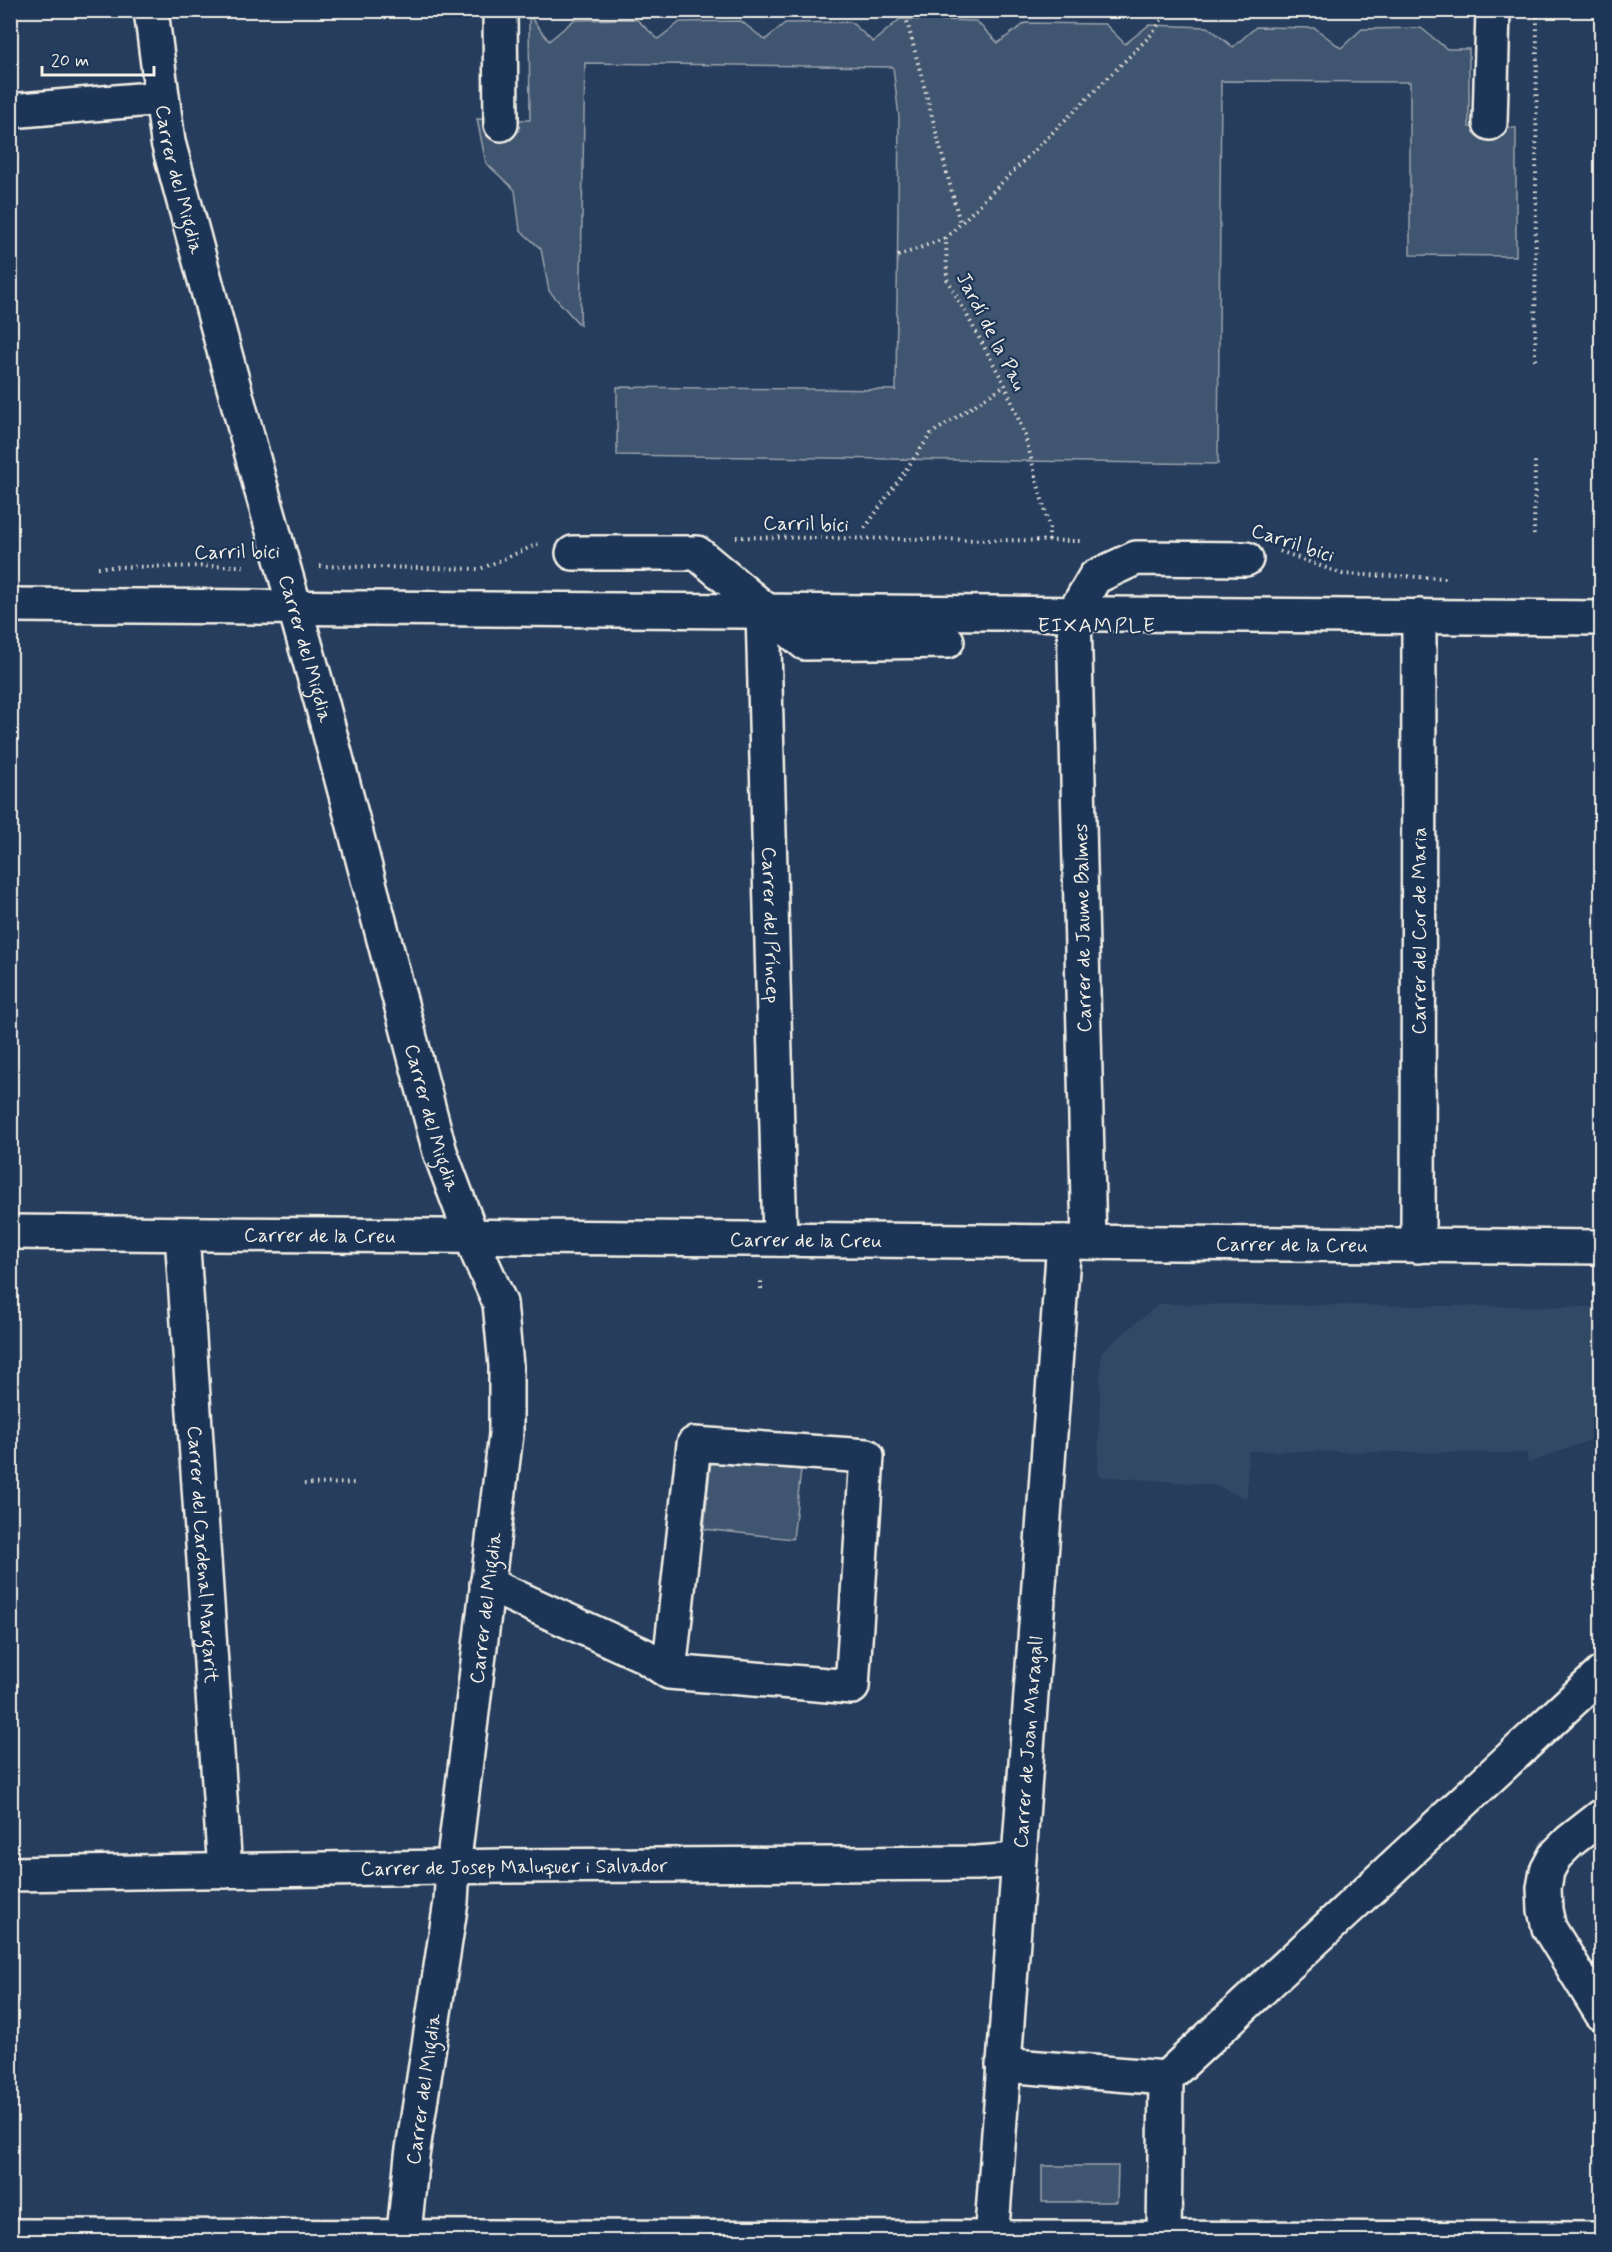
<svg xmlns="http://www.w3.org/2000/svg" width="1612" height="2252" viewBox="0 0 1612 2252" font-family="Mynerve,sans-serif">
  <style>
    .built { fill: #334966 }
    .green { fill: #40546f; stroke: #9aa2ac; stroke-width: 1.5 }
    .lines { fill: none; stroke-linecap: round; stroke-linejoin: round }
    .minor-casing { stroke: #f4f1e8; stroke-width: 38 }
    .major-casing { stroke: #f4f1e8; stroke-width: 38 }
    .path { stroke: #f4f1e8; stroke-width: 4; stroke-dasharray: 1.5 4.5; stroke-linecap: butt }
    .minor { stroke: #1d3557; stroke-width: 33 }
    .major { stroke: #1d3557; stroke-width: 33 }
    .labels { text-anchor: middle; stroke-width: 4.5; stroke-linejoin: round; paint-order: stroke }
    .street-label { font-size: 20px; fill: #f4f1e8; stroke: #1d3557 }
    .neighbourhood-label { font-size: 21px; letter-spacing: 1.5px; fill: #f4f1e8; stroke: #1d3557 }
  </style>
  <rect width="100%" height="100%" fill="#263d5d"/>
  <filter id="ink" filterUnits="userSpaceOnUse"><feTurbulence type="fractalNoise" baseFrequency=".0167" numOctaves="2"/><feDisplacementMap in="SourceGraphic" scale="12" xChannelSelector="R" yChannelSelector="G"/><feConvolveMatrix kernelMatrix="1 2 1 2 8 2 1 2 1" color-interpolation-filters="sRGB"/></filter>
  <g filter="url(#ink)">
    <path class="built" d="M1159,1304l442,3v137l-5,-6 -68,25 -1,-10 -279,-2 -1,48 -32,-14 -117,-9 3,-124z"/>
    <g class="green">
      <path d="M529,15l20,26 25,-21 62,-1 22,20 22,-17 61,-1 24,19 20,-17 66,-1 22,20 27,-23 76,2 22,22 27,-20 80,1 20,20 24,-19 59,2 25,20 23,-20 59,1 26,20 21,-19 59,-1 26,21h22v78l47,1v128l-106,-1v-173l-189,-1 -3,383 -601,-9v-68l279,3 3,-273 -6,-50 -308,-4 -5,262 -31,-34 -8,-42 -21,-19 -5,-40 -29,-27 -9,-44 53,1z"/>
      <path d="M711,1460l90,10 -8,69 -89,-10z"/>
      <path d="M1042,2166h76l-1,36h-75z"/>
    </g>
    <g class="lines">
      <g class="minor-casing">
        <g id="minor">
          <path id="s1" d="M151,10l17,132 93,346 61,216 118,448 39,104 21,47 6,63v68l-53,433 -2,35 -39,254 -9,86"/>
          <path d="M500,10l1,114"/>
          <path d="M10,111l152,-13"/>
          <path d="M1490,123l3,-113"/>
          <path d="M573,553h124l108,90 142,-2"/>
          <path id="s2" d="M763,611l17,628"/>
          <path id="s3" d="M10,1232l1592,15"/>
          <path id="s4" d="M182,1234l43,637"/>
          <path d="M1089,1242l-15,-629 21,-36 41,-19 110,1"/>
          <path id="s5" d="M1418,1246l1,-630"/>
          <path d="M487,1584l156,71 26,17 183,15 15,-231 -173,-12 -25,228"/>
          <path d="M1602,1816l-32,25 -15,15 -8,15 -3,17 1,22 4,18 53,86"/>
          <path id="s6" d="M10,1874l496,-8 471,-3 41,-3"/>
          <path d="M1003,2065l163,13"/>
          <path d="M1166,2078l436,-405"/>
          <path d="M10,2236l1592,3"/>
          <path d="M1164,2238l2,-160"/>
          <path id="s7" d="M991,2242l73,-1000"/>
        </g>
      </g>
      <g class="major-casing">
        <path id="major" d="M10,605l1592,13"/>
      </g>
      <g class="path">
        <path d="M904,10l56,213"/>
        <path d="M898,256l48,-18"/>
        <path d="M1535,360l2,-344"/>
        <path d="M865,528l66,-94 74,-49"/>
        <path d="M1534,535l1,-74"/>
        <path d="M736,537l346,4"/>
        <path d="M1049,541v-15l-24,-90 -20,-51 -58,-106 -1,-41 206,-204 16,-24"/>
        <path d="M1280,551l62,23 103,4"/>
        <path d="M320,566l160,3 58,-25"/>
        <path d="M98,567l148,-1"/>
        <path d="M761,1289v-8"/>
        <path d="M304,1484l53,-1"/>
      </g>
      <use href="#minor" class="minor"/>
      <use href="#major" class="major"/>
    </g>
  </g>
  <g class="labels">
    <g class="street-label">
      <text dy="7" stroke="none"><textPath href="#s1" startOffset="172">Carrer del Migdia</textPath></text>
      <text transform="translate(992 331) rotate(63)" y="7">Jardí de la Pau</text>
      <text transform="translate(806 523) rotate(1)" y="7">Carril bici</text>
      <text transform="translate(1293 542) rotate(18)" y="7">Carril bici</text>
      <text transform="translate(237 551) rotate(-1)" y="7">Carril bici</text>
      <text dy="7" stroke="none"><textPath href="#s1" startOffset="658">Carrer del Migdia</textPath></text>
      <text dy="7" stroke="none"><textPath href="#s2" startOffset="314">Carrer del Príncep</textPath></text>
      <text transform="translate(1082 928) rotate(-91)" y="7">Carrer de Jaume Balmes</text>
      <text dy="7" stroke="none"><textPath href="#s5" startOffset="315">Carrer del Cor de Maria</textPath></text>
      <text dy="7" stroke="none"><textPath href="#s1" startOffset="1144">Carrer del Migdia</textPath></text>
      <text dy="7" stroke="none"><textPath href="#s3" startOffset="310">Carrer de la Creu</textPath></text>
      <text dy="7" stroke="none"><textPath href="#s3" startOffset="796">Carrer de la Creu</textPath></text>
      <text dy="7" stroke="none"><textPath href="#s3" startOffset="1282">Carrer de la Creu</textPath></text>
      <text dy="7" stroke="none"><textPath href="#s4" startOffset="321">Carrer del Cardenal Margarit</textPath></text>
      <text transform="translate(485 1608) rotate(-83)" y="7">Carrer del Migdia</text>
      <text dy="7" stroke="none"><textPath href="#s7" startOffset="501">Carrer de Joan Maragall</textPath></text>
      <text dy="7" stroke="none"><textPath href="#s6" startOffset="504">Carrer de Josep Maluquer i Salvador</textPath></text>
      <text transform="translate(423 2089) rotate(-82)" y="7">Carrer del Migdia</text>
    </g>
    <g class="neighbourhood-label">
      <text x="1097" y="632">EIXAMPLE</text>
    </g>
  </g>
  <rect width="1612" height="2252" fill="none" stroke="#1d3557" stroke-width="36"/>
  <rect x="18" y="18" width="1576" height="2216" fill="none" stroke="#f4f1e8" stroke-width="2" filter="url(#ink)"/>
  <path d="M42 66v9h112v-9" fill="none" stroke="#f4f1e8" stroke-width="3"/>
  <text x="51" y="66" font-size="18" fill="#f4f1e8" stroke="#1d3557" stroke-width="4.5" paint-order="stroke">20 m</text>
</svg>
